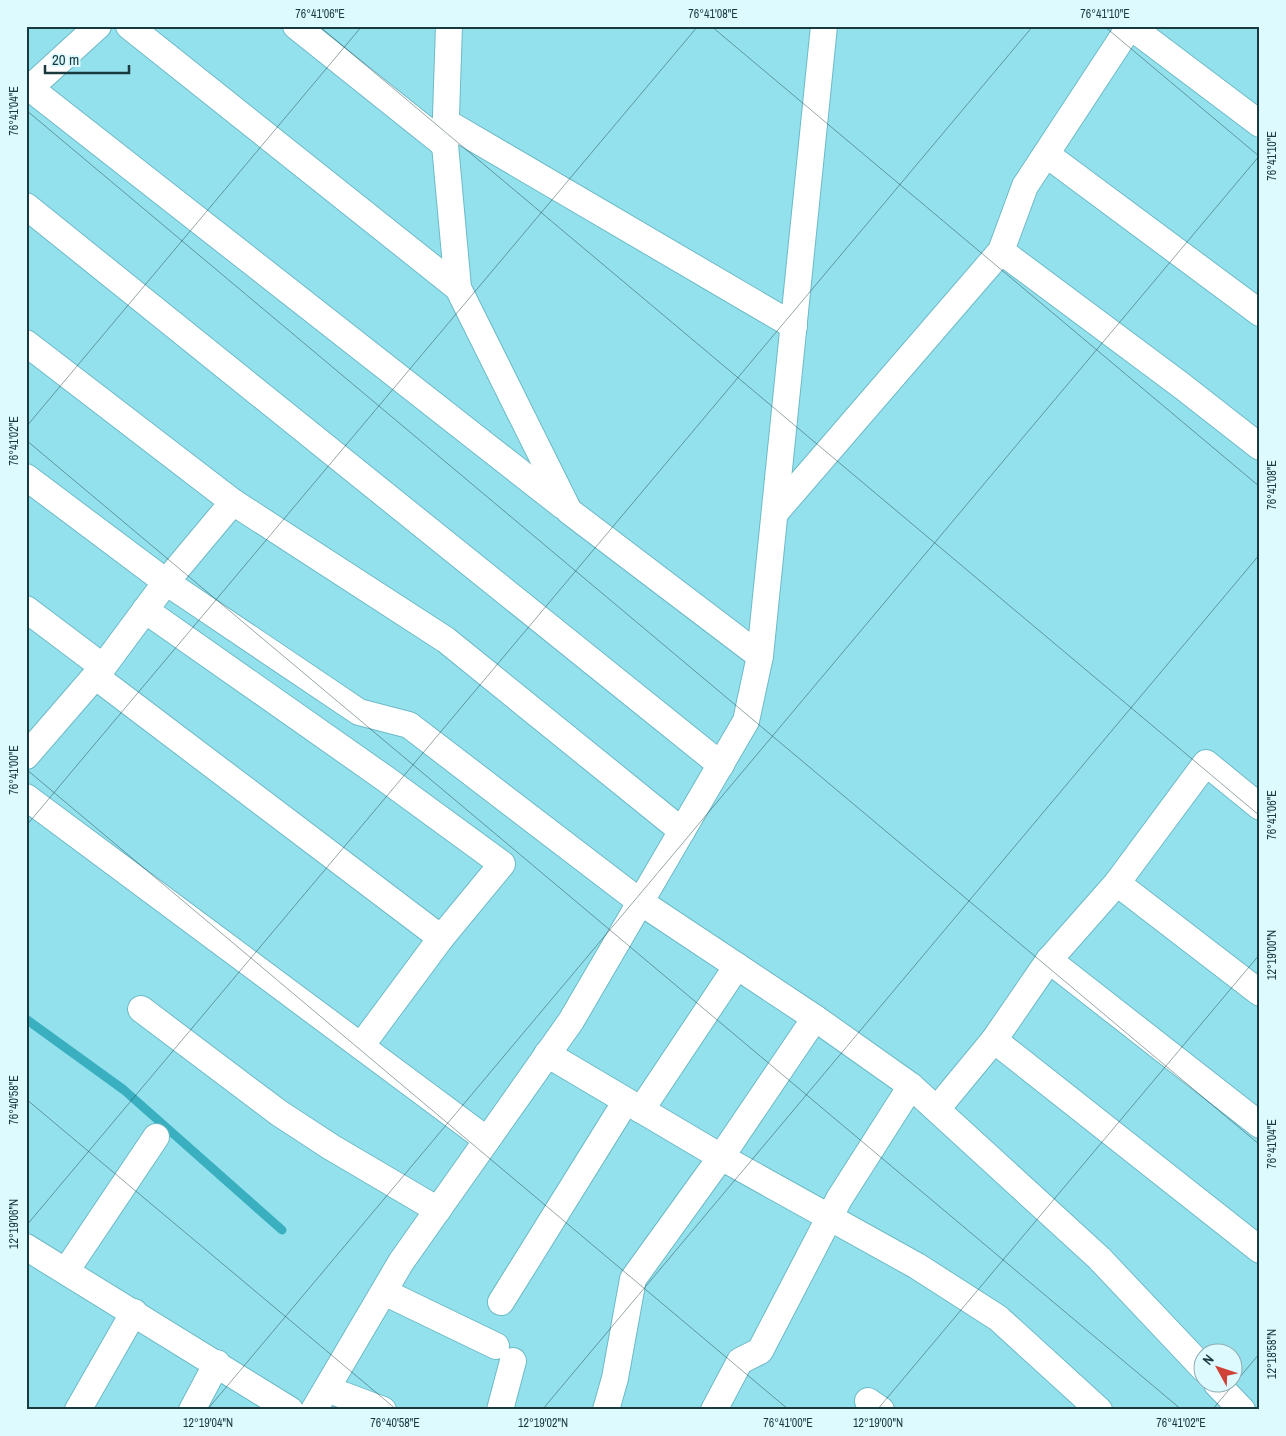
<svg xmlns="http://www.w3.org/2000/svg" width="1286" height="1436" viewBox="0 0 1286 1436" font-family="'Archivo Narrow',sans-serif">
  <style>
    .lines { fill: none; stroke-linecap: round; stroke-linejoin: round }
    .stream { stroke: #39afbf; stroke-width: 9 }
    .street-casing { stroke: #6dbac6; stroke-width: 28 }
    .street { stroke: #fff; stroke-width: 26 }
    .ticks { fill: none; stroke: #19393e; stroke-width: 1; stroke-opacity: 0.45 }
    .neatline { fill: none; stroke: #19393e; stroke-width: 2 }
    .ticks-label { font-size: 12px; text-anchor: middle; fill: #19393e }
  </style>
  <rect width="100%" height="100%" fill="#94e1ee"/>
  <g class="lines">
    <path class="stream" d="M26,1019l98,71 158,140"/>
    <g class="street-casing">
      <g id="street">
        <path d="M129,26l329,262"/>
        <path d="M296,26l149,119"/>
        <path d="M26,85l537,421"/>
        <path d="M30,88l68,-62"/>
        <path d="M446,122l348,204"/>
        <path d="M1046,154l214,159"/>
        <path d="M26,206l695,559"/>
        <path d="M1001,251l181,135 78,61"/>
        <path d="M26,343l207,159 213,138 236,191"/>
        <path d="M26,477l140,105 193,130 50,13 230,176 176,117 96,68 188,172 105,111"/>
        <path d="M775,513l226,-262 24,-65 105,-160 130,98"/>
        <path d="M26,609l77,58"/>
        <path d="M145,610l238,167 119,87 -61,74 -80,108"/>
        <path d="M760,656l64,-630"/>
        <path d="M95,676l346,262"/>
        <path d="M26,756l77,-89 63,-85 67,-80"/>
        <path d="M26,797l461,343"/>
        <path d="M1117,883l143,110"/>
        <path d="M1049,960l211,165"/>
        <path d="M141,1009l138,104 52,34 107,63"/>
        <path d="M994,1040l266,210"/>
        <path d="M547,1054l174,103 196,109 81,52 101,92"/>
        <path d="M937,1109l57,-69 55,-80 68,-77 89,-120 54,44"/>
        <path d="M641,1110l96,-144"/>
        <path d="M26,1247l264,163"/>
        <path d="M66,1271l90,-134"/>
        <path d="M384,1292l112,54"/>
        <path d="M501,1302l125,-201"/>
        <path d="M1217,1384l25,26"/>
        <path d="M327,1389l56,21"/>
        <path d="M868,1401l13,9"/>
        <path d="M78,1410l56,-98"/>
        <path d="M192,1410l25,-47"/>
        <path d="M314,1410l87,-148 170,-241 175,-300 14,-65 -191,-145 -111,-223 -13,-143 4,-119"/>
        <path d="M500,1410l13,-49"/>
        <path d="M606,1410l9,-32 18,-99 88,-122 94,-139"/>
        <path d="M714,1410l26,-49 20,-10 79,-152 72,-113"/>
      </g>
    </g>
    <use href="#street" class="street"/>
  </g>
  <path class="ticks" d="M319,26l941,790M711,26l549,461M1104,26l156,131M26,28l1,-2M26,110l1234,1035M26,427l336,-401M26,440l1156,970M26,769l763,641M26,826l672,-800M26,1099l371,311M26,1226l1007,-1200M207,1410l1053,-1255M542,1410l718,-856M877,1410l383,-456M1212,1410l48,-57"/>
  <rect width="1286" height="1436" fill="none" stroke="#ddfaff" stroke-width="55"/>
  <g transform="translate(1218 1368) rotate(310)"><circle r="24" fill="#ddfaff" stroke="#8fadb2"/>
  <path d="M0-4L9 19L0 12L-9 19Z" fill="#d04237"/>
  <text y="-8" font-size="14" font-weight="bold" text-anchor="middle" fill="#19393e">N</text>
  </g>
  <path d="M45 65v8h84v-8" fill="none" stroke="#19393e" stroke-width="2.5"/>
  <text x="52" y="65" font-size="15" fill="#19393e" stroke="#ddfaff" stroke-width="4" paint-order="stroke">20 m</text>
  <rect x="28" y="28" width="1230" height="1380" class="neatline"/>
  <g class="ticks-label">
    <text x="320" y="18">76°41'06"E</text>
    <text x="713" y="18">76°41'08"E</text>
    <text x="1105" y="18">76°41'10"E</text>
    <text transform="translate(14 111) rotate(-90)" y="4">76°41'04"E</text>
    <text transform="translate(1272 156) rotate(-90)" y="4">76°41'10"E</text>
    <text transform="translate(14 441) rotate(-90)" y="4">76°41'02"E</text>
    <text transform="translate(1272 485) rotate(-90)" y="4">76°41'08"E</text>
    <text transform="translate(14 770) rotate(-90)" y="4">76°41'00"E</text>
    <text transform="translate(1272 815) rotate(-90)" y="4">76°41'06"E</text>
    <text transform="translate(1272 955) rotate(-90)" y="4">12°19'00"N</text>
    <text transform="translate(14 1100) rotate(-90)" y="4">76°40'58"E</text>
    <text transform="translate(1272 1144) rotate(-90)" y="4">76°41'04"E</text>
    <text transform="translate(14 1224) rotate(-90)" y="4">12°19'06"N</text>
    <text transform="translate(1272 1354) rotate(-90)" y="4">12°18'58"N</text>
    <text x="208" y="1427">12°19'04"N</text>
    <text x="395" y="1427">76°40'58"E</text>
    <text x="543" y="1427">12°19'02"N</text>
    <text x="788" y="1427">76°41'00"E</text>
    <text x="878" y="1427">12°19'00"N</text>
    <text x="1181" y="1427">76°41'02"E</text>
  </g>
</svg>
